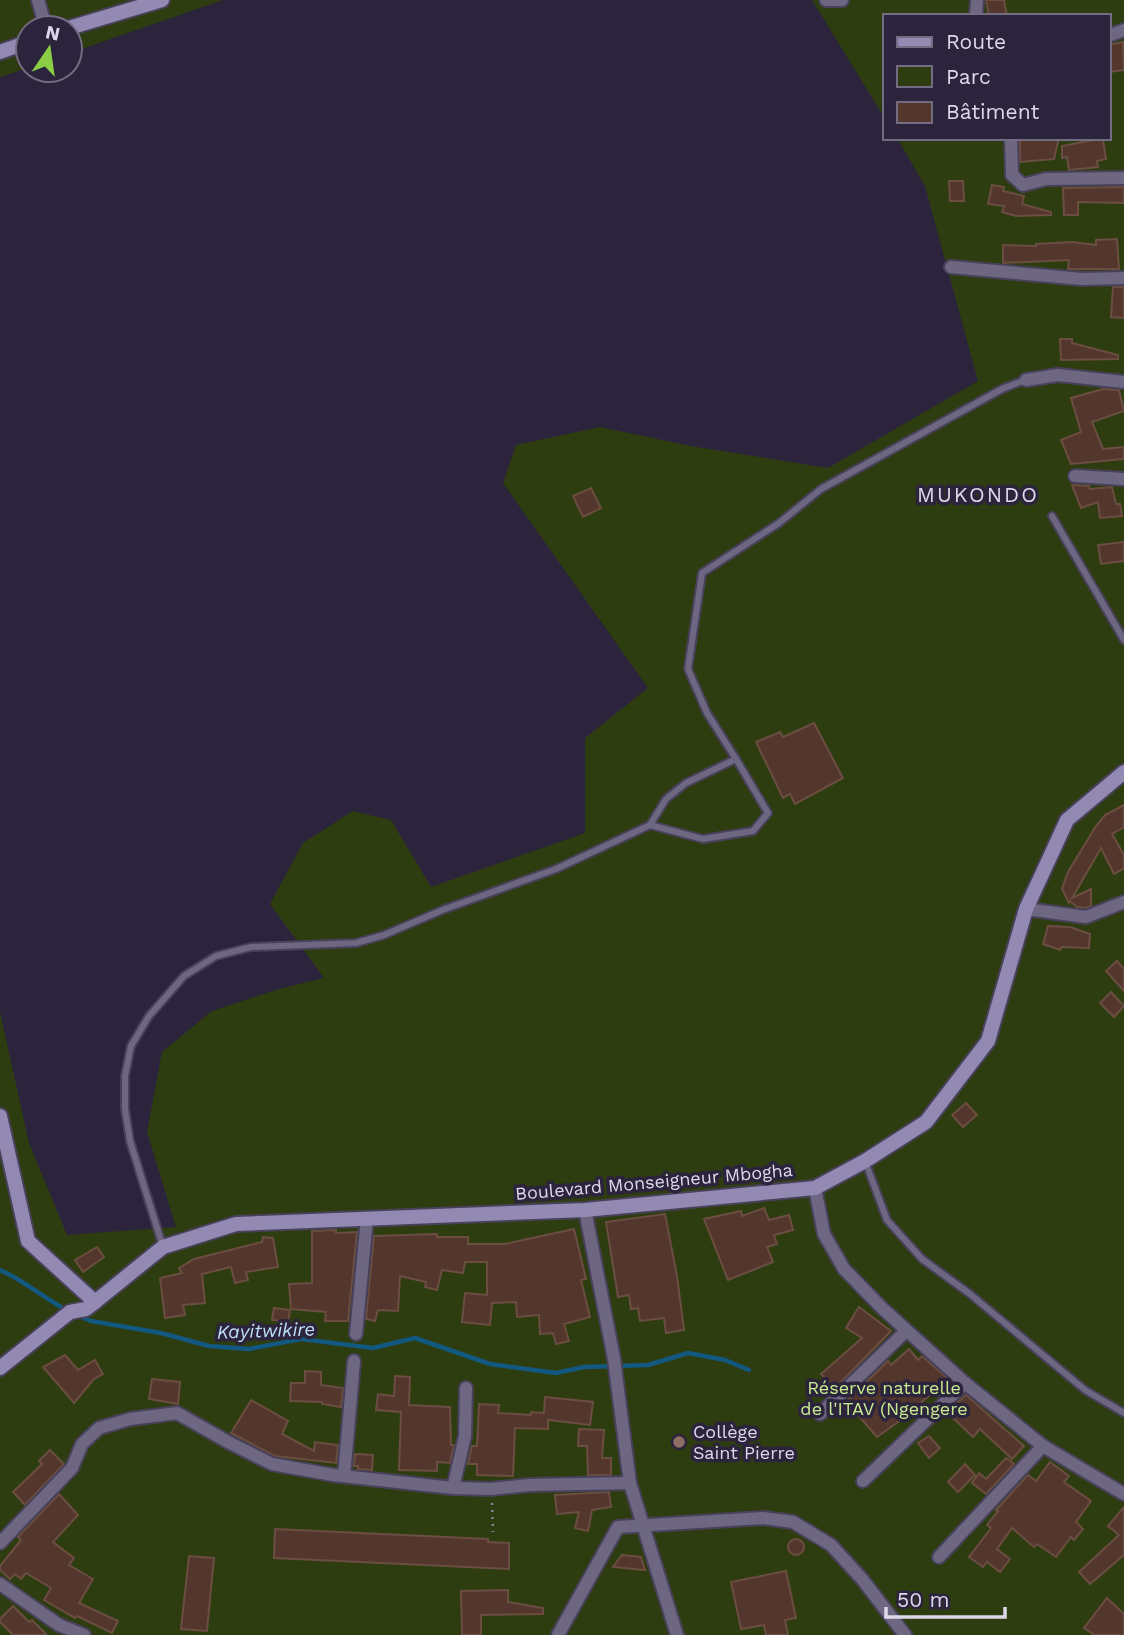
<svg xmlns="http://www.w3.org/2000/svg" width="1124" height="1635" viewBox="0 0 1124 1635" font-family="'Work Sans',sans-serif">
  <style>
    .green { fill: #2d3d0f }
    .lines { fill: none; stroke-linecap: round; stroke-linejoin: round }
    .stream { stroke: #125880; stroke-width: 4.5 }
    .building { fill: #54372c; stroke: #6c4d42; stroke-width: 2 }
    .lane-casing { stroke: #484159; stroke-width: 10 }
    .street-casing { stroke: #484159; stroke-width: 16 }
    .secondary-casing { stroke: #484159; stroke-width: 18 }
    .path { stroke: #8a8398; stroke-width: 2.5; stroke-dasharray: 2 5; stroke-linecap: butt }
    .lane { stroke: #6d6782; stroke-width: 6 }
    .street { stroke: #6d6782; stroke-width: 12 }
    .secondary { stroke: #938ab4; stroke-width: 14 }
    .education-dot { fill: #8d6e63; stroke: #2c243d; stroke-width: 2.5 }
    .labels { text-anchor: middle; stroke-width: 7; stroke-linejoin: round; paint-order: stroke }
    .street-label { font-size: 18px; fill: #ded9ea; stroke: #2c243d }
    .park-label { font-size: 18px; fill: #c7eb90; stroke: #2c243d }
    .poi-label { font-size: 18px; fill: #ded9ea; stroke: #2c243d; text-anchor: start }
    .water-label { font-size: 19px; font-style: italic; fill: #bedff8; stroke: #2c243d }
    .quarter-label { font-size: 21px; letter-spacing: 2px; fill: #ded9ea; stroke: #2c243d }
  </style>
  <rect width="100%" height="100%" fill="#2c243d"/>
  <g class="green">
    <path d="M0,0h223l-153,53v-25h-42v40l-28,9z"/>
    <path d="M812,0h312v1635h-1124v-623l29,131 38,92 109,-8 -29,-95 15,-80 50,-41 67,-22 45,-11 -54,-74 33,-61 50,-32 38,9 40,67 154,-54v-95l63,-50 -145,-205 13,-38 84,-18 91,19 137,22 150,-87 -53,-195 -28,-48h211v-122h-224v101z"/>
  </g>
  <g class="lines">
    <g class="stream">
      <path d="M0,1270c25,11 44,28 68,41"/>
      <path d="M79,1316l12,5 70,12 48,13 40,3 52,-10 72,9 42,-10 75,26 66,9 28,-6 64,-2 40,-12 37,7 24,10"/>
    </g>
  </g>
  <g class="building">
    <path d="M986,0h18l3,16h-18z"/>
    <path d="M1123,42l1,28 -16,2v-27z"/>
    <path d="M1020,138h39l-5,21 -34,3z"/>
    <path d="M1093,140h10l3,19 -9,2 1,6 -29,3 -2,-13 -5,1v-12z"/>
    <path d="M949,181h14l1,20h-14z"/>
    <path d="M992,185l12,2 -1,4 21,5 -2,8 29,8v3l-35,1 -14,-4 2,-6 -16,-2z"/>
    <path d="M1124,187v16l-46,-1v13h-14l-1,-27z"/>
    <path d="M1117,239l2,30h-51l1,-9 -66,3v-18l33,1v-2l37,-2 23,3v-5z"/>
    <path d="M1113,287h11v31l-13,-1z"/>
    <path d="M1060,339h12v4l46,12v4l-57,1z"/>
    <path d="M1103,389l16,1 5,21 -32,11 11,27 21,-2v12l-53,5 -10,-24 20,-8 -10,-34z"/>
    <path d="M1072,485l17,1 1,3 22,-2 4,17h4l2,12 -22,2 -2,-16 -17,6z"/>
    <path d="M591,488l10,20 -18,9 -10,-21z"/>
    <path d="M1124,542v19l-23,3 -3,-19z"/>
    <path d="M814,723l29,55 -48,26 -5,-10 -7,4 -27,-56 24,-10 3,5z"/>
    <path d="M1124,805v22l-12,7 12,21v13l-10,6 -13,-26 -29,50 19,-9v17l-6,2 -8,-1 -7,-6 -1,2 -7,-14 6,-17 28,-46 9,-11z"/>
    <path d="M1048,926l22,1 20,7 -1,14 -28,-1 -1,3 -17,-6z"/>
    <path d="M1117,961l7,8v22l-18,-20z"/>
    <path d="M1111,992l13,14 -10,11 -14,-14z"/>
    <path d="M966,1103l11,12 -14,12 -11,-12z"/>
    <path d="M764,1208l5,12 20,-5 4,15 -19,5 3,9 -10,3 6,15 -45,18 -24,-61 37,-8 1,5z"/>
    <path d="M665,1214l12,62 7,54 -18,3 -2,-15 -24,3 -2,-13 -7,1 -2,-14 -11,2 -12,-75z"/>
    <path d="M574,1229l12,50 -5,1 9,37 -26,7 5,17 -13,3 -3,-11 -13,1 -1,-19 -22,2 -1,-15 -24,1 -2,22 -28,-3 3,-29 22,2v-33h-22l-2,11 -21,-3 -5,20 -12,-3 1,-5 -26,-6 -2,35 -20,-1 -3,11 -9,-2 8,-83 63,-2v3h31v7h37z"/>
    <path d="M336,1230v3l21,-1 -9,89h-23l1,-9 -35,-3 -2,-25 23,-1v-52z"/>
    <path d="M263,1237l10,1 5,29 -32,5 2,8 -13,3 -4,-16 -29,7 3,29 -22,2 2,10 -20,3 -5,-40 22,-5 -3,-5 15,-9 68,-17z"/>
    <path d="M97,1247l7,10 -21,15 -8,-12z"/>
    <path d="M859,1307l32,24 -56,57 -14,-14 41,-36 -16,-10z"/>
    <path d="M274,1308l16,2 -2,12 -16,-2z"/>
    <path d="M909,1349l9,11 4,-4 25,22 -13,9 3,2 -39,33 -21,15 -21,-24 3,-2 -10,-12 39,-38 3,4z"/>
    <path d="M65,1355l13,15 17,-10 8,14 -9,5 -20,24 -31,-36z"/>
    <path d="M305,1371l16,1v13l22,3 -2,19 -19,-3v-2l-32,-1 1,-18h14z"/>
    <path d="M395,1376l15,1 -1,28 41,2 1,38h3l-4,18 -13,-1v9l-38,-1 2,-58 -25,-2 2,-16 16,2z"/>
    <path d="M152,1379l28,3 -2,22 -29,-5z"/>
    <path d="M966,1395l58,51 -12,13 -32,-30 -7,8 -20,-19 11,-7 -8,-7z"/>
    <path d="M545,1397l48,5 -3,23 -42,-5v9l-33,-1 -2,48 -36,-1v-11h-9l4,-18h5l2,-42 20,1 -1,8 33,2v-3l13,1z"/>
    <path d="M251,1400l37,21 -6,13 32,17 1,-9 23,3 -2,18 -61,-7 -44,-23z"/>
    <path d="M579,1429l25,1 -2,28h9v17h-23l-1,-29h-9z"/>
    <path d="M929,1436l11,12 -11,10 -11,-15z"/>
    <path d="M50,1450l14,14 -39,41 -12,-13 29,-28 -3,-3z"/>
    <path d="M355,1454l18,1 -1,15 -14,-1v-3h-4z"/>
    <path d="M1006,1458l8,6 -28,30 -14,-11 7,-10 7,6z"/>
    <path d="M1050,1462l19,14 -5,6 27,19 -15,21 7,7 -9,11 -3,-3 -15,20 -19,-13 -3,3 -22,-19 -15,21 13,10 -10,13 -13,-10 -4,5 -14,-10 22,-29 -4,-3 11,-14 -2,-1 32,-35 8,6z"/>
    <path d="M965,1464l10,11 -17,17 -10,-10z"/>
    <path d="M609,1492l2,15 -19,3 -4,21 -13,-3 4,-16 -22,2 -2,-19z"/>
    <path d="M59,1494l19,21 -25,27 21,16 -5,7 24,14 -14,24 39,18 -6,12 -35,-17 -2,2 -31,-18 7,-12 -25,-15 -5,6 -6,-5 -5,5 -10,-9v-4l21,-26 -3,-3z"/>
    <path d="M1124,1507v48l-34,29 -11,-12 40,-37 -11,-9z"/>
    <path d="M275,1529l213,10v3l21,1v26l-235,-11z"/>
    <circle cx="796" cy="1547" r="8"/>
    <path d="M622,1555l19,2 4,13 -32,-3z"/>
    <path d="M189,1556l25,2 -7,73 -26,-2z"/>
    <path d="M786,1571l10,47 -11,2 3,15h-22l-2,-10 -23,4 -10,-47z"/>
    <path d="M508,1590v12l35,6v6l-62,1v20h-19l-1,-44z"/>
    <path d="M1107,1598l17,16v21h-29l-11,-7z"/>
    <path d="M13,1606l16,16 3,-2 15,15h-34l-13,-13v-3z"/>
  </g>
  <g class="lines">
    <g class="lane-casing">
      <g id="lane">
        <path d="M1052,516l72,124"/>
        <path d="M650,825l53,14 50,-8 15,-18 -32,-54"/>
        <path d="M865,1161l22,59 35,39 48,35 115,96 39,23"/>
        <path d="M163,1247l-33,-106 -5,-32v-33l6,-30 18,-30 35,-40 32,-20 35,-9 105,-4 28,-8 61,-26 111,-40 94,-44 16,-26 20,-16 50,-24 -29,-46 -19,-44 14,-96 77,-50 42,-34 181,-100 23,-9"/>
      </g>
    </g>
    <g class="street-casing">
      <g id="street">
        <path d="M38,0l8,28"/>
        <path d="M826,0h16"/>
        <path d="M976,16l1,-16"/>
        <path d="M1108,36l16,-6"/>
        <path d="M1011,138l1,37 11,10 23,-6 78,-1"/>
        <path d="M951,267l131,12 42,-1"/>
        <path d="M1026,380l32,-5 66,7"/>
        <path d="M1075,476l49,3"/>
        <path d="M1026,909l60,8 38,-15"/>
        <path d="M815,1188l9,46 20,35 38,39 83,75 78,63 81,48"/>
        <path d="M585,1210l29,149 16,124 47,152"/>
        <path d="M356,1334l11,-116"/>
        <path d="M820,1414l86,-83"/>
        <path d="M344,1476l10,-115"/>
        <path d="M863,1481l102,-98"/>
        <path d="M453,1488l12,-52 1,-48"/>
        <path d="M0,1543l72,-75 10,-24 17,-16 31,-9 47,-6 51,29 44,22 61,11 120,13 38,1 38,-4 101,-2"/>
        <path d="M939,1557l104,-111"/>
        <path d="M0,1584l59,41 25,10"/>
        <path d="M558,1635l60,-108 145,-9 30,4 38,23 31,34 43,56"/>
      </g>
    </g>
    <g class="secondary-casing">
      <g id="secondary">
        <path d="M69,28l93,-28"/>
        <path d="M0,52l28,-10"/>
        <path d="M0,1116l28,125 67,61"/>
        <path d="M0,1368l70,-56 16,-3 9,-7 68,-55 73,-23 349,-14 230,-22 50,-27 61,-39 62,-81 38,-132 41,-89 57,-48"/>
      </g>
    </g>
    <path class="path" d="M492,1503l1,29"/>
    <use href="#lane" class="lane"/>
    <use href="#street" class="street"/>
    <use href="#secondary" class="secondary"/>
  </g>
  <circle class="education-dot" cx="679" cy="1442" r="7"/>
  <g class="labels">
    <g class="street-label">
      <text transform="translate(654 1182) rotate(-5)" y="6">Boulevard Monseigneur Mbogha</text>
    </g>
    <g class="park-label">
      <text x="884" y="1394">Réserve naturelle<tspan x="884" dy="21">de l'ITAV (Ngengere</tspan></text>
    </g>
    <g class="poi-label">
      <text x="693" y="1438">Collège<tspan x="693" dy="21">Saint Pierre</tspan></text>
    </g>
    <g class="water-label">
      <text transform="translate(266 1330) rotate(-2)" y="7">Kayitwikire</text>
    </g>
    <g class="quarter-label">
      <text x="978" y="502">MUKONDO</text>
    </g>
  </g>
  <rect x="883" y="14" width="228" height="126" fill="#2c243d" stroke="#736c82" stroke-width="2"/>
  <rect x="897" y="37" width="35" height="10" fill="#938ab4" stroke="#736c82" stroke-width="2"/>
  <text x="946" y="49" font-size="21" fill="#ded9ea">Route</text>
  <rect x="897" y="66" width="35" height="21" fill="#2d3d0f" stroke="#736c82" stroke-width="2"/>
  <text x="946" y="84" font-size="21" fill="#ded9ea">Parc</text>
  <rect x="897" y="102" width="35" height="21" fill="#54372c" stroke="#736c82" stroke-width="2"/>
  <text x="946" y="119" font-size="21" fill="#ded9ea">Bâtiment</text>
  <g transform="translate(49 49) rotate(13)"><circle r="33" fill="#2c243d" stroke="#736c82" stroke-width="2"/>
  <path d="M0-5L12 26L0 18L-12 26Z" fill="#8bce46"/>
  <text y="-10" font-size="19" font-weight="bold" text-anchor="middle" fill="#ded9ea">N</text>
  </g>
  <path d="M886 1607v10h119v-10" fill="none" stroke="#ded9ea" stroke-width="3.5"/>
  <text x="897" y="1607" font-size="21" fill="#ded9ea" stroke="#2c243d" stroke-width="5" paint-order="stroke">50 m</text>
</svg>
